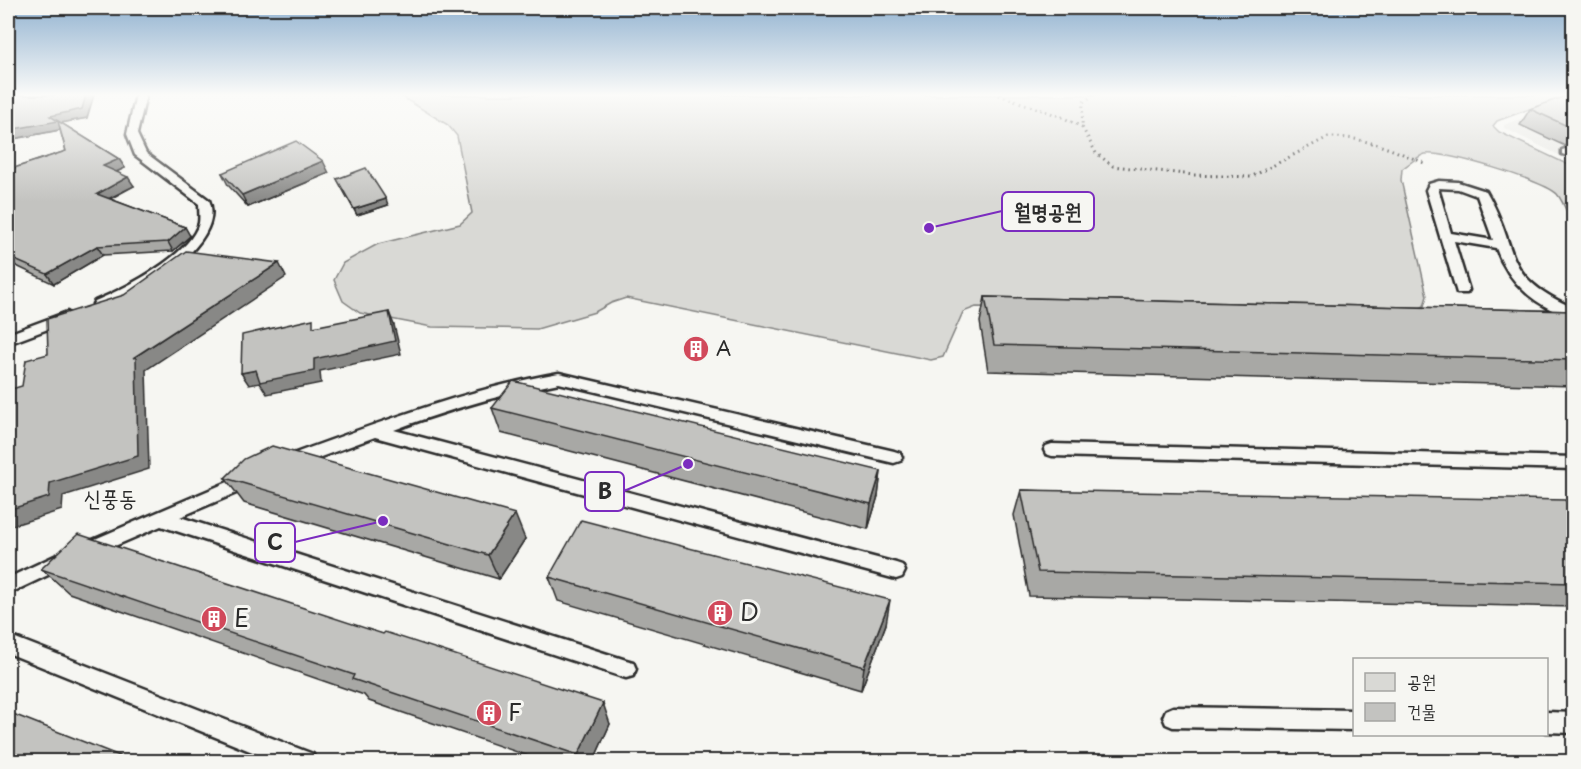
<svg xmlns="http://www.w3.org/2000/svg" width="1581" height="769" viewBox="0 0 1581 769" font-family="'Playpen Sans','Poor Story',sans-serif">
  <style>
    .built { fill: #e7e7e3 }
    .green { fill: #d9d9d5; stroke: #828280; stroke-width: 1.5 }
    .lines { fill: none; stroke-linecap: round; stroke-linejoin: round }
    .lane-casing { stroke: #2b2b2b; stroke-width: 5 }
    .path { stroke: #2b2b2b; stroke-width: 3; stroke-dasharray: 1.5 4; stroke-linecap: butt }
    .lane { fill: #f6f6f2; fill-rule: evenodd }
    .wall { fill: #a8a8a5; stroke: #2b2b2b; stroke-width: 1.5 }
    .shaded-wall { fill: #888886; stroke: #2b2b2b; stroke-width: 1.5 }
    .building { fill: #c3c3c0; stroke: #2b2b2b; stroke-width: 1.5 }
    .labels { text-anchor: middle; stroke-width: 6; stroke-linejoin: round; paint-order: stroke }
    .poi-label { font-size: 20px; fill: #2b2b2b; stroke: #f6f6f2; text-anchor: start }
    .quarter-label { font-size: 22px; fill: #2b2b2b; stroke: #f6f6f2 }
    .near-poi-label { font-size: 24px; fill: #2b2b2b; stroke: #f6f6f2; text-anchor: start }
    .leader { fill: none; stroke: #7b2cbf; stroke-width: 2 }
    .callout-dot { fill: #7b2cbf; stroke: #f6f6f2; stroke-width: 2 }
    .callout { fill: #f6f6f2; stroke: #7b2cbf; stroke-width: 2 }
    .callout-label { font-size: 21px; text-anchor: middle; font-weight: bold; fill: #2b2b2b }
  </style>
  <rect width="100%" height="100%" fill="#f6f6f2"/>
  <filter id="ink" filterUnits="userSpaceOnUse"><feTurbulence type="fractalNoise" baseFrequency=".0167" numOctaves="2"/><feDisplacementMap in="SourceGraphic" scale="12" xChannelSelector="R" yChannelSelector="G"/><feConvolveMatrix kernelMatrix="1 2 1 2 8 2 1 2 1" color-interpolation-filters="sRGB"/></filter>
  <g filter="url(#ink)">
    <path class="built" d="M1573,98v64l-69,-34v-3z"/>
    <path class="green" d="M399,95h1168l-70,26 -4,5 6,6 74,35v59c-5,-10 -9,-24 -16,-32 -12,-13 -114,-44 -132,-40 -7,2 -16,10 -23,15l-1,11 26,116 -3,10 -11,5 -437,-4 -13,5 -20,45 -12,3 -305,-62 -15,5 -16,9 -58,17 -105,-2 -72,-14 -17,-12 -9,-21 9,-17 35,-19 82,-20 12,-11 -15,-77 -9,-11z"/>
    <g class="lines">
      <g class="lane-casing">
        <g id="lane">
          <path d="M136,95h10l-9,39 9,19 63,47c19,44 -75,99 -109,108l-7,-4 2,-3c29,-12 95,-45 104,-78 1,-6 0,-13 0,-19l-64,-49 -8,-21z"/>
          <path d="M1566,149l8,2v7l-12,-4v-4z"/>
          <path d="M1439,181l19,1 28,9c35,59 12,84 88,117v10c-37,-10 -65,-34 -78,-70l-42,-7 15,49 -2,3h-10l-31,-103 3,-6zM1438,188l20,1 19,7 16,44 -42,-7z"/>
          <path d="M67,312l7,5 -2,3 -64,24v-10z"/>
          <path d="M559,373l335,78 6,2 2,4 -2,4 -6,2 -335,-80c-57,11 -111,27 -165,47l502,133 6,2 3,6 -3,6 -6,2 -521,-142 -87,32 -6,-1 -2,-5 2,-5c91,-33 181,-68 277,-85z"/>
          <path d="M1052,444l522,13v12l-522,-13 -6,-2 -2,-4 2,-4z"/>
          <path d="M249,473l6,2 2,5 -2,5 -75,32 446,143 7,2 3,7 -3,7 -7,2 -465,-152 -74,32 -6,-3 -3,-5 3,-5z"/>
          <path d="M59,554l6,3 3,5 -3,5 -57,27v-16z"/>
          <path d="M8,635l297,116 8,3 2,8h-38l-269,-109z"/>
          <path d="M1173,707l181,3v20l-181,-3 -7,-3 -3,-7 3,-7z"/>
          <path d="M1546,712l28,1v20l-28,-1z"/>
        </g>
      </g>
      <g class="path">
        <path d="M999,95l63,22 20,10"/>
        <path d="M1094,95l-11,7 -1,25 14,26 17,13 81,9 57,2 77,-40c36,-1 67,14 99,27"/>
      </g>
      <use href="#lane" class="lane"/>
    </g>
    <g class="wall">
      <path d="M8,95l79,23 -26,5 58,36 6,9 -9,4 18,14 -24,13 75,28 5,9 -17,15 -70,4 -49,29 -46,-22v-92l58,-19 -6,-21 -52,10z"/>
      <path d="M1574,95v47l-9,4 -45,-21 10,-16z"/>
      <path d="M222,173h107l-81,34 -20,-22z"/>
      <path d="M337,179l51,26 -31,10z"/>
      <path d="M985,297l589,14v75l-586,-15 -8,-49z"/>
      <path d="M492,408l389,63 -3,25 -10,33 -367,-96z"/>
      <path d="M225,478l300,61 -26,40 -255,-76z"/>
      <path d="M1021,490l553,21v96l-545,-11 -15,-81z"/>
      <path d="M42,569l341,65 227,90 -17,38h-47l-177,-61 -5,-6 -295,-102z"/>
      <path d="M549,577l337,47 -25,66 -303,-89z"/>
    </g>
    <g class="shaded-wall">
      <path d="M86,95h8l-7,23 -27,5 4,6 -56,11v-10l42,-14z"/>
      <path d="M1574,134v8l-9,4z"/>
      <path d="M119,159l6,9 -16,7 -6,-9z"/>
      <path d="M323,161l6,12 -81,34 -6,-12z"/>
      <path d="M128,177l6,9 -32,16 -5,-8z"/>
      <path d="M386,199l2,6 -31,10 -3,-6z"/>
      <path d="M185,227l5,9 -17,15 -5,-9z"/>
      <path d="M97,246l6,9 -49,29 -7,-10z"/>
      <path d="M279,263l7,14 -140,93 3,99 -86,27 -1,14 -54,17v-17l42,-27 83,-125z"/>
      <path d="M389,312l5,13 7,29 -81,17 1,12 -54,11 -7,-11 -11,2 -8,-12 73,-14z"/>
      <path d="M881,471l-3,25 -10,33 3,-25z"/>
      <path d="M515,514l10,25 -26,40 -11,-24z"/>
      <path d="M890,600l-4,24 -25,66 3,-23z"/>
      <path d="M603,703l7,21 -17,38h-13l-2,-7z"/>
    </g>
    <g class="building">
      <path d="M8,95h78l-4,14 -32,7 69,43 -16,7 25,11 -31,17 88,33 -17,15 -71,4 -50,28 -39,-17v-87l58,-19 -8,-30 -50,9z"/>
      <path d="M1568,95h6v34l-44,-20z"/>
      <path d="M296,141l27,20 -81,34 -20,-22z"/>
      <path d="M366,168l20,31 -32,10 -17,-30z"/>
      <path d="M186,251l93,12 -146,95 3,-1 2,99 -88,27 -1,14 -41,13v-120l14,-4 4,-26 22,-6 -1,-35 77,-24z"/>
      <path d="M985,297l589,14v49l-580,-15z"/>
      <path d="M389,312l6,29 -81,18v12l-54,11 -4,-12 -15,3 1,-38 71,-16v8z"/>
      <path d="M513,381l368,90 -10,33 -379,-96z"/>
      <path d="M272,446l243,68 -27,41 -263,-77 19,-19z"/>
      <path d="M1021,490l544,10 9,11v72l-536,-11z"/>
      <path d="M581,520l309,80 -26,67 -315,-90z"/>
      <path d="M78,534l305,100 2,-2 218,71 -25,52 -226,-76 2,-4 -313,-106z"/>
      <path d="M8,712l127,50h-127z"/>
    </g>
  </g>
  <linearGradient id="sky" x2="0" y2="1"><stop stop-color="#91b2d0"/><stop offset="0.47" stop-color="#fbfbf9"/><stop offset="1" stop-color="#fbfbf9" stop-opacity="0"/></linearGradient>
  <rect width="1581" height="202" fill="url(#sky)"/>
  <defs>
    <g id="building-disc" transform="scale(1.35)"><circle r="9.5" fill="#d1495b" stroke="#f6f6f2"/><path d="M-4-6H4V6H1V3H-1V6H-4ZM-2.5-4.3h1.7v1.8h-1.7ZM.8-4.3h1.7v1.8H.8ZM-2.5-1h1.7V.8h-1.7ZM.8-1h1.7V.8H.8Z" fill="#fff"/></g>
  </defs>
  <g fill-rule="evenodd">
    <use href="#building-disc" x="696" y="349"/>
    <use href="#building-disc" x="720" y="613"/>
    <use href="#building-disc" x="214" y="619"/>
    <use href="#building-disc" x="489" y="713"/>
  </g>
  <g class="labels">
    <g class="poi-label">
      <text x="716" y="356">A</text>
    </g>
    <g class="quarter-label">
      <text x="110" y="506">신풍동</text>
    </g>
    <g class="near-poi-label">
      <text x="740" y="621">D</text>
      <text x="234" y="627">E</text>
      <text x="508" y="721">F</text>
    </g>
  </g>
  <path class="leader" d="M929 228L1002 211M688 464L624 491M383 521L295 542"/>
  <g class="callout-dot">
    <circle cx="929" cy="228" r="6"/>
    <circle cx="688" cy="464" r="6"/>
    <circle cx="383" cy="521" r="6"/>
  </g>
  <g class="callout">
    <rect x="1002" y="192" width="92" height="39" rx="6"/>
    <rect x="585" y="472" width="39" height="39" rx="6"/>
    <rect x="255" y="523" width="40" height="39" rx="6"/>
  </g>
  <g class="callout-label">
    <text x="1048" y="219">월명공원</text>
    <text x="605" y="499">B</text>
    <text x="275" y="550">C</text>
  </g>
  <rect width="1581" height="769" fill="none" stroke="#f6f6f2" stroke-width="30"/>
  <rect x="15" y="15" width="1551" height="739" fill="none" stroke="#2b2b2b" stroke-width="2" filter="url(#ink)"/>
  <rect x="1353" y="658" width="195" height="78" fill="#f6f6f2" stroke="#a5a5a2" stroke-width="1.5"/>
  <rect x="1365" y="673" width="30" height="18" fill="#d9d9d5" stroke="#a5a5a2" stroke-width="1.5"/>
  <text x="1407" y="688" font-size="18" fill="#2b2b2b">공원</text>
  <rect x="1365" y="703" width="30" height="18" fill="#c3c3c0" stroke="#a5a5a2" stroke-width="1.5"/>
  <text x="1407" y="718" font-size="18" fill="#2b2b2b">건물</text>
</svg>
